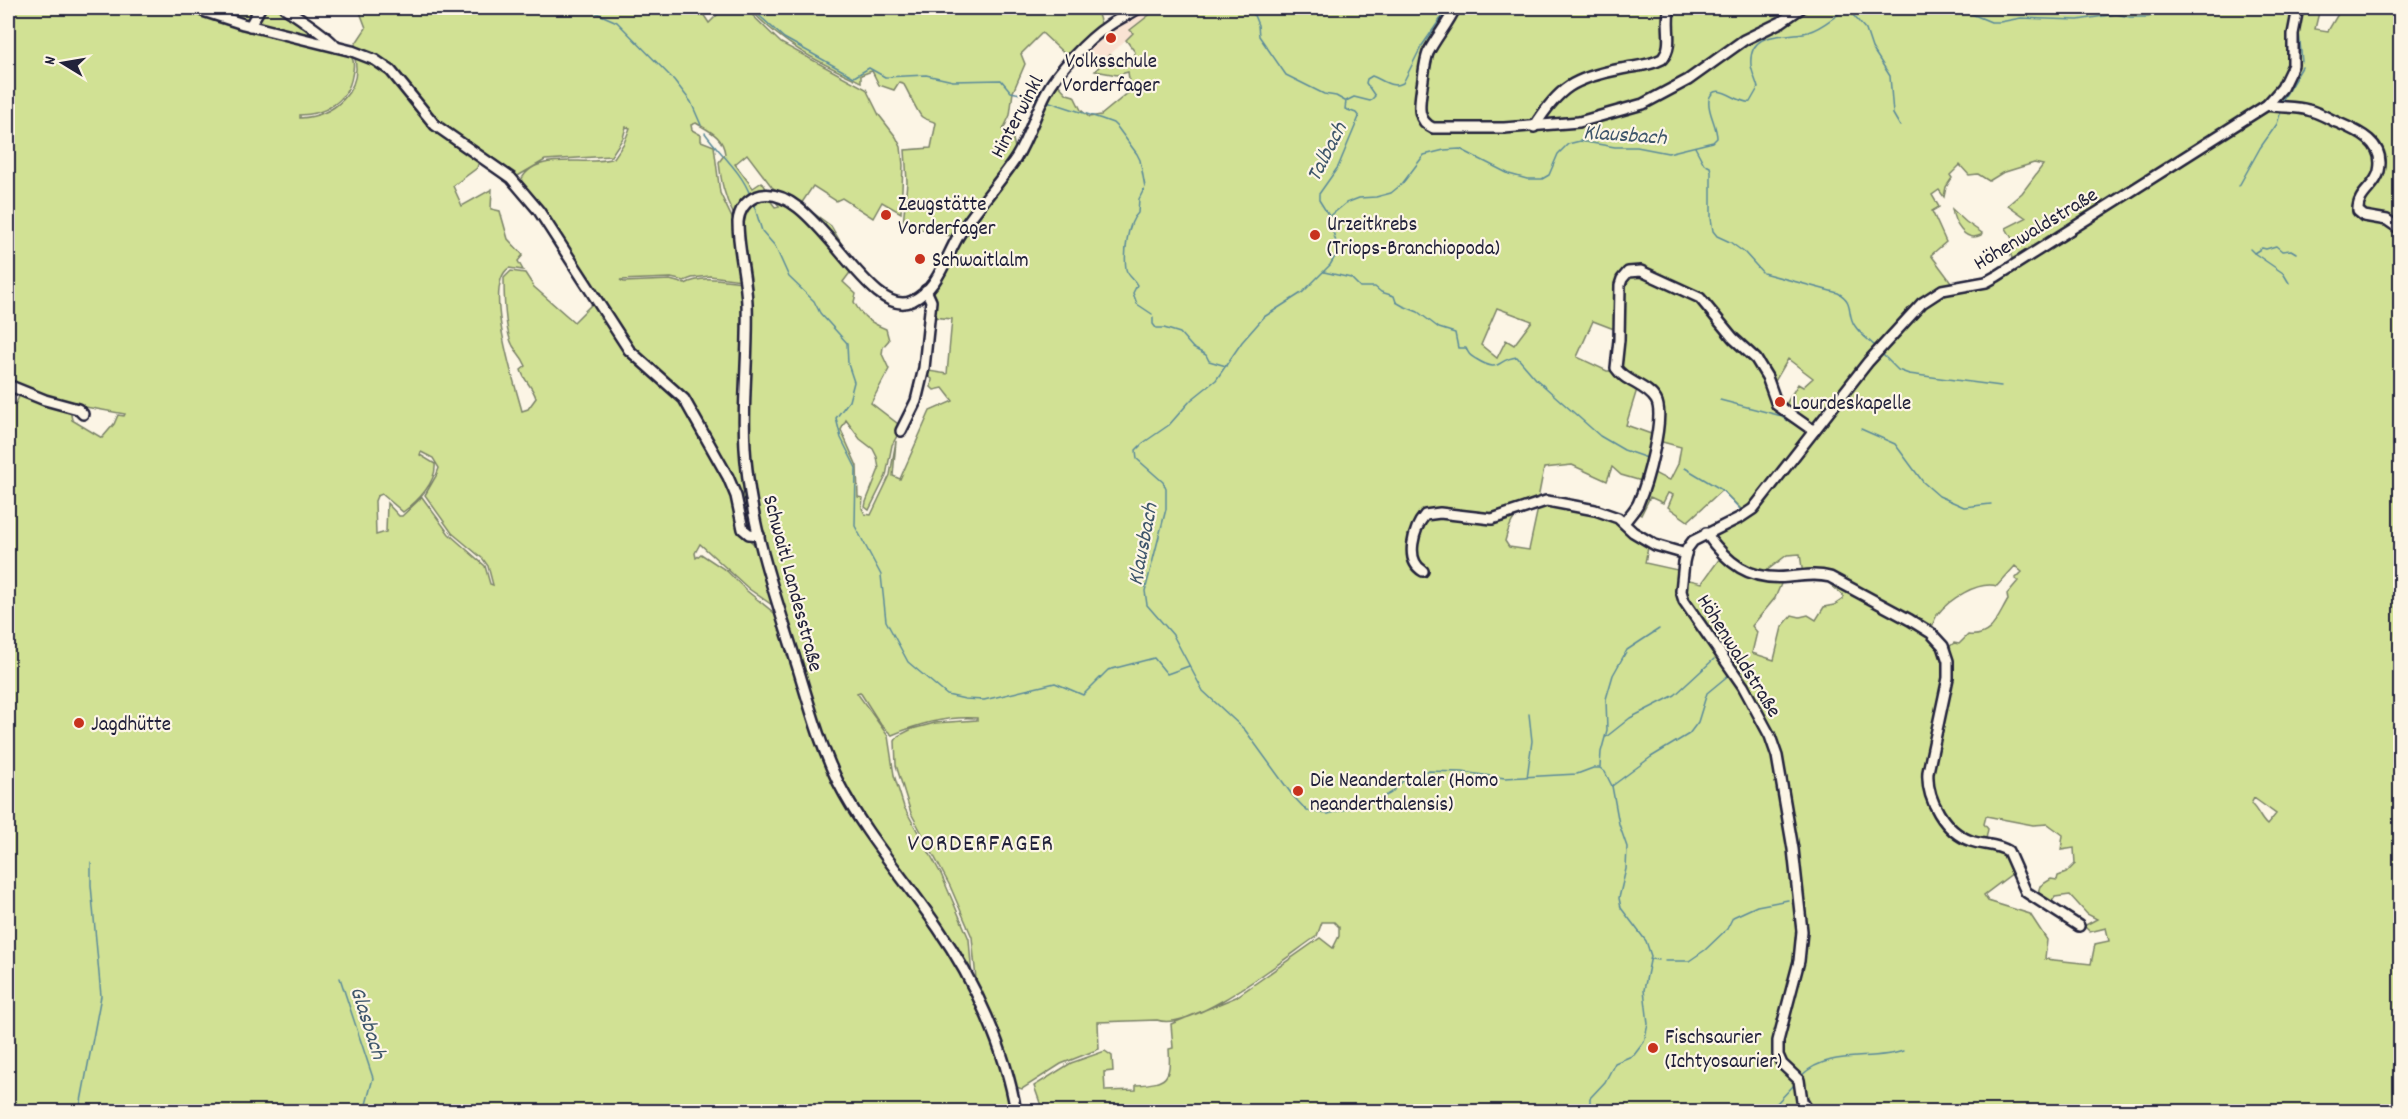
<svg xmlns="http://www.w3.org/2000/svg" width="2408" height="1119" viewBox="0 0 2408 1119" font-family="Dekko,sans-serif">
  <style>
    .built { fill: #f9e3d3 }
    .green { fill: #d1e194; stroke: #7a8268; stroke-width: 1.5; fill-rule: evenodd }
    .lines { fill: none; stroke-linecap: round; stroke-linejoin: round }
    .stream { stroke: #5a8a9a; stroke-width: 1.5 }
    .minor-casing { stroke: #22223b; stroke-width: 14 }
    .minor { stroke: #fcf5e5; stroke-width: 9 }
    .poi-dot { fill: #c8321e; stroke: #fcf5e5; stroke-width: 2 }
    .labels { text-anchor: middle; stroke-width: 4.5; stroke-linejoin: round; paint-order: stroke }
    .poi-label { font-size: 21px; fill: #22223b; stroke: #fcf5e5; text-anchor: start }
    .street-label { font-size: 21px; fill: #22223b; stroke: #fcf5e5 }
    .water-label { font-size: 22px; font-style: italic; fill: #3e566b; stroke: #fcf5e5 }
    .quarter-label { font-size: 24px; letter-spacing: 1.5px; fill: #22223b; stroke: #fcf5e5 }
  </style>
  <rect width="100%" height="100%" fill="#fcf5e5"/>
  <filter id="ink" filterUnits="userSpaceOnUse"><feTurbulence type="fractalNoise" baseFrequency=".0167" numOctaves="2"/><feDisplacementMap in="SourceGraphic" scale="12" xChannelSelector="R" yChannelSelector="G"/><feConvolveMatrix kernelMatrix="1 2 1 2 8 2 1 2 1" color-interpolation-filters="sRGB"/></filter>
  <g filter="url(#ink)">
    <path class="built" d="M1139,8h13l1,4 -22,18 2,3 -36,34 -17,-15z"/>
    <g class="green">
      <path d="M8,8h274l67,45c6,7 5,14 3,23 -4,25 -28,39 -52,39v3c34,-2 64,-27 54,-64l28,13 48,57 50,34 -3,10 -24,18 9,20 30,-17 -1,20 9,2 8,28 15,16 -5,6 5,9 -14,-2c-27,17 6,116 13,143l6,-2 8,-11c-3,-11 -12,-17 -15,-28l5,-4c-4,-10 -8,-12 -13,-20 -8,-14 -9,-52 -9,-68l7,-7 14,2 9,14 40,35 20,-20 27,41 57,53 37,61 21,51 2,21 21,20 16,58 -26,-18 -49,-45 -5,9 1,5 5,-4 26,17 20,20 31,25 44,137 115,178 31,55 31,72 14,53h-1005v-707l8,-1 5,-11 49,17 2,11 30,18 12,-14 4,-9 6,1 1,-2 -45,-8 -7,-4 -3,2 -62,-22zM421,452l12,6 6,10 -3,8 -11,19 27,38 31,26 5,7 5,19 -3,-1 -5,-18 -36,-32 -27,-37 -20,19h-3l-12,-13 -1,29 -10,3 -1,-34 2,-5 5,-2 21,18c14,-10 34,-30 32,-48l-15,-9z"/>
      <path d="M363,8h336l10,15 9,-9 2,-6h25l36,35 85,46 13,26 17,22 5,10 2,18 -2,48 -19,-11 -9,16 -31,-20 -6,3 -23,-15 -12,18 30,22 17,29 -36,-38 -40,-30 -25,-33 -12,10 18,24 9,-6 5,8 -7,3 -27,20c-9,-17 -12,-32 -14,-51l6,-8c-2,-18 -16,-23 -29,-31l-5,2 1,5 9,5v6l13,5 6,47 14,29 7,58 -31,-4 -18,2 -8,3 -13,-3 -51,2 4,2 46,-2 15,4c17,-9 38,-4 57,-2l10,245 -4,1 -55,-119 -57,-55 -116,-171c12,-35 68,-15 94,-25l10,-15 6,-15 -4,-1 -3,11 -12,18 -66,4 -29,17 -72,-48 -51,-60 -36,-19 -3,-4 12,-18 -6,-16z"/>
      <path d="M749,8h347l6,19 -33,31 -27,-25 -21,21 4,10 -12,28 -3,23 -7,15 9,5 4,17 -61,85 -52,-12 4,-43 -2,-32 26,-2 5,-25c-5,-3 -10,-3 -14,-6 -4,-3 -15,-28 -19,-34l-4,-1 -5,8 -15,-5 -7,-14 -11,4v7c-46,-22 -77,-36 -112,-74z"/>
      <path d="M1152,8h517l-3,9v35l-9,7 -38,7 -51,17 -16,13 -20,29 -91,2 7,4 87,-3c9,-14 17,-30 31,-39 22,-14 89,-18 100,-32 9,-10 1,-36 6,-49h648l-5,21 13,2 10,-17 -10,-6h72v1103h-1357l-9,-25 37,-23 34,-12 7,5 1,15 -9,1 1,19 31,-1v-5c31,-2 35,-5 33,-36l4,-1 -2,-24 65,-27 84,-59 13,10 6,-12v-9l-5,-5h-12l-5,14c-31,21 -124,97 -160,84l-59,2 1,27 -38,15 -39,25 -6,-2 -17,-46 -22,-51 -5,-53 -22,-51 -39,-73 -15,-48 -1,-24 3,-5 14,-7 23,-6 42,-3v-2c-30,-2 -57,5 -85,17l-11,-10 -21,-33 -3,1 31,43 6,39 10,32 37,67 28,65 3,39c-11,-15 -17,-32 -27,-47 -34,-50 -75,-95 -103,-149 -19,-36 -29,-76 -41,-115 -20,-64 -44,-129 -51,-197 -7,-60 4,-121 -1,-181 -2,-21 -23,-98 20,-90l6,8 4,-1 -6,-8c30,10 60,48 79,72l-9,12 13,12 -2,8c8,15 17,21 32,27l3,11 -6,7 -1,7 7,15 -18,34 31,24 -10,18 -6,31 -17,34 -4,-3 1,-5 13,-33 -2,-12 -4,-8 -13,-10 -14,-19 -5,10 16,36 1,31 5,1 -1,10 3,6 6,1 19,-40 6,-34 -3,35 7,3 30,-68 23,-10 -10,-13 -9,2 -3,-3 1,-8 -5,-4 2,-4 18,3 5,-55 -20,-2 1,-20 -2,-5 15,-20 20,-43 48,-63 18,-31 15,-38 9,-15 11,12 7,2 7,14 8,7 12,-2 28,-23 1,-5 -2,-15 -11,3 -22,-4 15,-16 17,7 7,-3 1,-7 -9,-12 7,-7 -3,-3 23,-18zM2034,163l9,2 -21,28 -14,12 18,13 -20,10 8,14 -5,7 3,9 -3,11 -23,13 -32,4 -23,-31 15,-13 -14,-31 7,-4 -7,-12 7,-5 5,7 2,-10 6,-9 -2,-3 10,-10 9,10 9,-1 11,7 13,-8zM1497,308l35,13 -18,24 -8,-5 -9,18 -16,-13zM1593,321l26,10 4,5v24l-7,3 1,8h-10l-30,-14zM1788,359l25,19 -10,9 -5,-3 -15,25 -7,-6 -5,-15zM1638,386c25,14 23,28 17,53l-4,-5 -25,-9zM1655,440l26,7 -3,17 -8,16c-9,-2 -14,-7 -22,-10zM1572,465l35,16 5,-14 9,8 24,7 -10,28 6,5 9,-18 13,6 5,-10 5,2 -5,12 20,14 34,-31 24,24 -40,19 17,21 -21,29 -21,-5 1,-7 -37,-8 4,-21 -16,-10 -15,-14 -23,-8 -42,-8 -16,2 7,-36zM1537,504l1,4 -9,42 -20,-3 -4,-6c6,-23 10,-28 32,-37zM1800,554l3,21 12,-1 17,4 -1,7 12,10v4l-9,6 -10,2 -8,13 -8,-5 -8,2 -8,-2 -10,12 -8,33 -22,-7 5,-21 -5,-6 23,-28 9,-21 -23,-2 26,-20zM2015,566l7,6 -7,7 3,2 -11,13 1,6c-11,18 -16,38 -40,35l-9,9 -5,-1 -9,7 -14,-17c1,-6 3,-13 6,-18 12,-16 41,-34 60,-29zM2254,798l22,16 -9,11c-7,-6 -9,-15 -16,-21zM1986,816l47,9 15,-1 15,11 -2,15 13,-2 1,16 -9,9 -8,3 -1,4 -6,-1 -11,7 -4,14 12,7 7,-10 15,-2 17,19 10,5 -13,7 6,6 16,-4 3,13 -14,3 -4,20 -46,-5 2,-19 -17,-26 -42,-13 -4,-6 33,-25 -9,-19 -23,-7 3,-15 -4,-5z"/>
      <path d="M1952,209l14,13 16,11 -1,2c-16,8 -27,-12 -29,-26z"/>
    </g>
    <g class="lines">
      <g class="stream">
        <path d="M585,8l32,14 57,58 17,22 10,23"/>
        <path d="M751,8l33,30 70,39 15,-9 16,9 41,-2 27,6 48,-1 10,12 29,6"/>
        <path d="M1251,8l7,17 1,11 27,39 38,19 12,2 9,5"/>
        <path d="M1847,8l19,22 6,18 18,28 3,38 7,12"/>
        <path d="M1918,8l22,6 27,-2 24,10h9l21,-4 57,2 38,-6 14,3h18l5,-2 2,-7"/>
        <path d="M2302,62l-3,-30 4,-24"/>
        <path d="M1047,101l55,18 11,4 5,5 19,26 3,6 5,27 -6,12 -1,14c-11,10 -14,41 -12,56 1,6 8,10 11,16l-4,8 4,11 15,10"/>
        <path d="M2282,101l20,-34"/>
        <path d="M705,133c14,20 37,39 45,62"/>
        <path d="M1695,147l9,17 6,3 1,4v47l2,13 4,5 13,6 15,11 18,20 75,20c17,9 8,21 17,33 5,8 14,14 21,21"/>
        <path d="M2239,186l21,-38 17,-24 4,-13"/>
        <path d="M753,202l9,29 13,15 14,31 25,24 6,12 27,30 1,21 6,18 -5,19 -13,17 5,20 15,30 -1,58 26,49 5,46 22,41 39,33 18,4 19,1 71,-17 28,12 25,-25 46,-12 13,16 22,-8"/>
        <path d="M1329,216l-10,-16v-6l19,-27 21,-50 -3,-4 -11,-4 1,-8 8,-4 16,4 5,-5 -9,-13 1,-4 5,-3c11,4 20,13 31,7l18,-36 27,-39"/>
        <path d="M2250,249l4,4 8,-5 4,1 10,-3 6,5 9,-1 5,3"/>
        <path d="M2254,253l29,20 6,10"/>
        <path d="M1324,272l27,6 9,9h15l6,5 13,4 2,6 7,4 15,6 21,16 16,5 3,15h8c3,7 4,7 10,11 26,16 19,0 41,-2l19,22 64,57 24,14 23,8"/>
        <path d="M1153,318v6l3,4h8l16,5 13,15 13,7 3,6 17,5"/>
        <path d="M1881,353l17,17 11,4 92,12"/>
        <path d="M1720,400l58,15 29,16"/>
        <path d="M1861,429l34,15 28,38 16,14 25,11 27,-3"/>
        <path d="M1685,468l37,22 20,21"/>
        <path d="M1738,671l16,-5"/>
        <path d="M1606,737l24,-19 45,-23 39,-36"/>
        <path d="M1600,767l1,-15 6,-22 -1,-31 7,-24 14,-25 32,-21"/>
        <path d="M1527,778l5,-37 -3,-27"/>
        <path d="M1612,786l39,-29 38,-23 9,-12 9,-29 23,-19"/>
        <path d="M1651,959l8,1"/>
        <path d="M1665,961h24l16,-11 22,-21 6,-12 24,-11 31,-6"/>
        <path d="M340,978l33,100 -9,34"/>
        <path d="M1802,1075c27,-26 68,-13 101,-24"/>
        <path d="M79,1112l22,-116 -10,-111v-23"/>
        <path d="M1590,1112v-14l15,-16 10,-19 19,-8 10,-13 4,-18 -4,-34 7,-34 -5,-15 -25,-33 -2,-10 7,-29 1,-22 -8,-23 -7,-38 -7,-14 -5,-4h-7l-16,6 -72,4 -43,-6 -36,-1 -21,8 -14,14 -13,7 -50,14 -21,-3 -14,-15 -48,-66 -42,-39 -30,-56 -26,-30 -2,-14 21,-82v-20l-3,-7 -26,-23 -1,-9 7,-7 26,-18 22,-25 25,-20 26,-38 22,-25 39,-25 27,-27 7,-12v-7l-8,-29 17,-14 13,-5 17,-1 15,-4 11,-9 22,-29 20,-5 16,-1 49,25 18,5h15l7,-4 9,-21 10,-10 12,-3 35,6h22l31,6 45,-11 4,-4c0,-13 -10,-27 -8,-38 5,-22 30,5 41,2l8,-14c-2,-8 -6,-15 -7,-23 -3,-36 34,-27 57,-33 17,-5 26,-17 41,-24"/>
        <path d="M1754,1112l23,-9 17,-18"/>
      </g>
      <g class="minor-casing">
        <g id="minor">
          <path d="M198,8l5,3 40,13 109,27 23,9 16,11 44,54 76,53 28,33 90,139 55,49 44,78 8,19 7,33 6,5 10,1"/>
          <path d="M285,8c9,6 49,33 51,39"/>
          <path d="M1455,8c-7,16 -19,29 -27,45 -4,11 -4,22 -6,33 -2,16 -7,34 11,42h71l75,-6 64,-18 45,-24 56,-40 37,-18 20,-14"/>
          <path d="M250,26l10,-18"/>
          <path d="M2267,105c14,3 28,1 41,5 9,2 18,7 26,11 21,9 52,20 45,50 -3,16 -22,22 -21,40l6,5 23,4 13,9"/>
          <path d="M1534,127c25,-40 40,-49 87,-58 14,-3 28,-3 41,-10 13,-14 2,-35 8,-51"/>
          <path d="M8,385l37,15 33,9 5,5"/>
          <path d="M901,431l15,-30 8,-33 7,-67 -5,-11"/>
          <path d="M1624,523c5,-7 10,-12 14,-19 8,-18 28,-87 18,-104 -9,-15 -31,-18 -40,-32l3,-28 1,-55 2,-6 6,-7 13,-1 59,27 33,40 23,21 11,18 10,28 37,26"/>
          <path d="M1706,533c21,30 43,48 82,44 15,-1 27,-4 42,0l80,43 21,13 12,13 5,15v17l-20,94c-2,27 17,60 43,69 12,4 26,3 37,10l18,41 53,34"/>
          <path d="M1423,571c-19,-11 -9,-43 2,-56l15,-2 52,6 54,-18 7,1 42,8 23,8 15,14 22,13 31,9"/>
          <path d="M1016,1112c-10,-62 -42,-132 -78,-184 -33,-49 -73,-93 -100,-146 -18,-37 -29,-78 -41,-117 -20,-64 -43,-128 -50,-195 -7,-55 2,-111 0,-167 -1,-27 -9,-54 -9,-81 1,-11 7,-20 17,-25 55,-24 112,126 157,104 27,-13 33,-43 47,-66 17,-27 39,-50 57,-77 13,-21 19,-44 30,-65 11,-21 42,-54 62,-67 10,-7 21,-12 31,-18"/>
          <path d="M1809,1112l-7,-11 -3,-21 -17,-16 -4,-9v-14l21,-80 3,-30 -9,-82 -16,-93 -7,-20 -27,-50 -59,-85 -3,-10 3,-29 3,-13 6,-8 48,-24 12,-8 115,-147 54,-59 20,-13 44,-8 11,-6 270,-171 15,-17 11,-23v-31l5,-26"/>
        </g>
      </g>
      <use href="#minor" class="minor"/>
    </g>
  </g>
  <g class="poi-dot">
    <circle cx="1111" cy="38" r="6"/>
    <circle cx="886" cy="215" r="6"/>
    <circle cx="1315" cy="235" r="6"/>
    <circle cx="920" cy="259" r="6"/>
    <circle cx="1780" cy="402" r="6"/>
    <circle cx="79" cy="723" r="6"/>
    <circle cx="1298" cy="791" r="6"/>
    <circle cx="1653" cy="1048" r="6"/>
  </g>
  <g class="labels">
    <g class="poi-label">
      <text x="1111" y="67" text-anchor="middle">Volksschule<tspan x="1111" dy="24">Vorderfager</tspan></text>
      <text x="898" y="210">Zeugstätte<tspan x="898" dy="24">Vorderfager</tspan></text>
      <text x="1327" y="230">Urzeitkrebs<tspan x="1327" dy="24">(Triops-Branchiopoda)</tspan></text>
      <text x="932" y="266">Schwaitlalm</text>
      <text x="1792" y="409">Lourdeskapelle</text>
      <text x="91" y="730">Jagdhütte</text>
      <text x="1310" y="786">Die Neandertaler (Homo<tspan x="1310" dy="24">neanderthalensis)</tspan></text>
      <text x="1665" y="1043">Fischsaurier<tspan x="1665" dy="24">(Ichtyosaurier)</tspan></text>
    </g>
    <g class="street-label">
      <text transform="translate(1016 116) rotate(-62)" y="7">Hinterwinkl</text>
      <text transform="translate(2035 228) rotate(-31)" y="7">Höhenwaldstraße</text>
      <text transform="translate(794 583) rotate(75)" y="7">Schwaitl Landesstraße</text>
      <text transform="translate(1740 655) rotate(58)" y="7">Höhenwaldstraße</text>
    </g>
    <g class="water-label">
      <text transform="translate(1625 133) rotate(4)" y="8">Klausbach</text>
      <text transform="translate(1325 151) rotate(-63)" y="8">Talbach</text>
      <text transform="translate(1141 544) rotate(-79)" y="8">Klausbach</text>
      <text transform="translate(370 1022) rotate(72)" y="8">Glasbach</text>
    </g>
    <g class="quarter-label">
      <text x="981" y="850">VORDERFAGER</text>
    </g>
  </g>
  <rect width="2408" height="1119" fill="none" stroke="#fcf5e5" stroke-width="30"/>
  <rect x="15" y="15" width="2378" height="1089" fill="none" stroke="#22223b" stroke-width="2" filter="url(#ink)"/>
  <g transform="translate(63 63) rotate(281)" stroke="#fcf5e5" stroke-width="4.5" paint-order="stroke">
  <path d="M0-4.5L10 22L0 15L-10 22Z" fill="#22223b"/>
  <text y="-9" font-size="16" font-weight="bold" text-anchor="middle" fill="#22223b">N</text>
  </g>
</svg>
